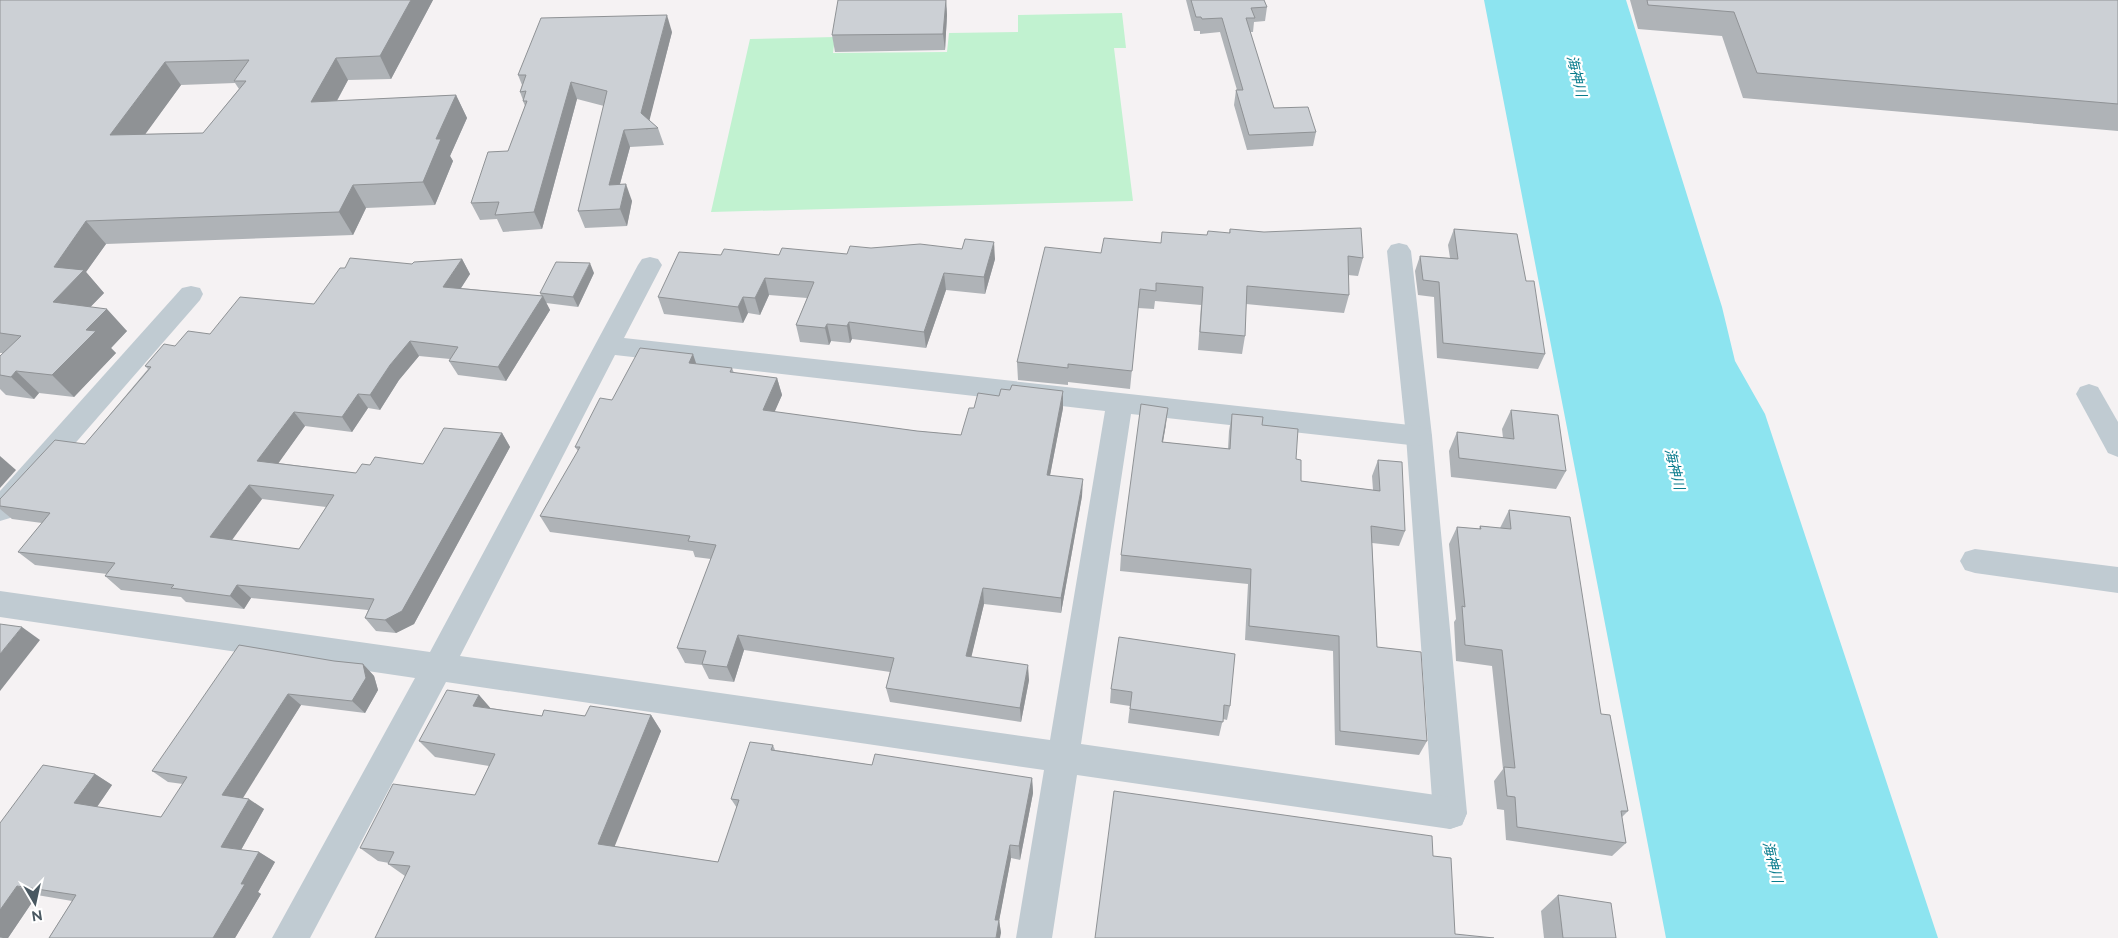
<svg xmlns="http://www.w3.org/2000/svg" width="2118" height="938" viewBox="0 0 2118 938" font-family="Raleway,'Noto Sans JP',sans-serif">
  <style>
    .green { fill: #c1f2d0 }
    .water { fill: #8de4f0 }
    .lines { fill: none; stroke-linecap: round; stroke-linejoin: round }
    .minor { fill: #c0cbd2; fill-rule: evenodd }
    .tertiary { fill: #c0cbd2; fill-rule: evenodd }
    .wall { fill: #afb3b7; fill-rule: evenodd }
    .shaded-wall { fill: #8f9295 }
    .building { fill: #ccd0d5; stroke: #8f9295; fill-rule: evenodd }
    .labels { text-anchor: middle; stroke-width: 4.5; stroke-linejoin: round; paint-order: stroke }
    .water-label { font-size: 14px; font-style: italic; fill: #0a7c8d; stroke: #fff }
  </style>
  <rect width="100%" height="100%" fill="#f5f2f3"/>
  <path class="green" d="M1122,13l4,35h-12l19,153 -422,11 39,-173 85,-2 -2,16 114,-1 2,-19 69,-1v-17z"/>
  <path class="water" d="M1484,0h142l96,307 13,54 30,53 173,524h-272z"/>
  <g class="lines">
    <g class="minor">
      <path d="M1399,243l8,2 4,6 21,185 35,377 -5,12 -12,4 -12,-4 -5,-12 -27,-377 -19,-185 4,-6z"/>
      <path d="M191,286l9,2 3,6 -3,6 -190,218 -10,3v-30l182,-203z"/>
      <path d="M2089,384l9,3 20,35v35l-10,-4 -32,-59 4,-7z"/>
      <path d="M1975,549l143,18v26l-143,-20 -10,-3 -5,-9 5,-9z"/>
    </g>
    <path class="tertiary" d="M650,257l8,2 4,6 -38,73 795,88 10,3 3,7 -3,7 -10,3 -288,-32 -50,330 369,53 12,4 5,12 -5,12 -12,4 -373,-54 -25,163h-36l28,-168 -598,-88 -136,256h-38l143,-260 -415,-61v-26l430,61 208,-387 4,-6zM615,355l490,56 -55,329 -590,-84z"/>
  </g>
  <g class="wall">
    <path d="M0,0h433l-42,79 -43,1 -11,21 119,-6 11,23 -17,38 3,5 -18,44 -69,3 -13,27 -247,9 -20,28 18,21 -14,14 37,24 -16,17 5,5 -42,44 -35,-4 -5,6 -28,-4 -6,-6v-33l3,-3h-3zM235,83l4,6 -36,44 -58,1 36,-49z"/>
    <path d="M946,0l1,15 -2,35 -110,2 -3,-17z"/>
    <path d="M1186,0h78l3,7 -2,14 -11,1 -1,10h-3l24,76 42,24 -3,14 -66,4 -13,-45 2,-15h1l-17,-58 -20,2v-3h-6z"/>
    <path d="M1630,0h488v131l-375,-33 -21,-62 -84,-7z"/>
    <path d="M672,32l-23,88 9,8 6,17 -34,2 -10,37 12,17 -5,25 -42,2 -7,-17 26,-105 -27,-7 -35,130 -39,3 -6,-13 -17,1 -9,-17 37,-52 17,-45 -2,-5v-1l-3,-8 2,-7 -4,-10z"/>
    <path d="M1230,229l133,29 -5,18 -10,-1 1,20 -5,18 -98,-9 -1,32 -3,18 -44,-4 3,-45 -46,-4 -1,8 -16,-1 -8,81 -62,-7v3l-50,-5 -1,-18 84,-109 106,-18 22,-2z"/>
    <path d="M1454,229l72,52 19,73 -7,15 -101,-11 -3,-61 -16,-2 -3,-24 5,-15 30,2 -2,-13z"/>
    <path d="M847,254l148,5 -10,35 -39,-4 -20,58 -74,-9 -2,4 -19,-2 -2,4 -29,-3 -4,-17 11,-27 -38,-3 -9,20 -12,-2 -5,10 -79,-9 -6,-17 63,-42h58z"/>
    <path d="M462,259l8,15 -9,14 80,8 -1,-3 54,-20 -16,34 -32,-4 4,7 -44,71 -48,-6 -9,-14 1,-2 -31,-3 -20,24 -19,30 -12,-2 -16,24 -47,-6 -27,37 78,10 14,-8 53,-1 79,-31 8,14 -96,177 -18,9 -20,-2 -11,-13 3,-8 -117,-12 -7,11 -58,-7 -5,-5 -60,-7 -16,-14 2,-2 -72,-9 -17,-13 24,-29 -30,-4 -12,-10v-10l85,-55 63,-75 -3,-3 30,-20 35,-12 104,-30 31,-36 67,-4zM262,499l64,8 -27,42 -68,-9z"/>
    <path d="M697,364l35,4 2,5 43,5 5,17 -8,17 143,19 44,4 13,-27h89l-13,67 32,21 -21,117 -77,-9 -13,53 58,23 -8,42 -131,-20 -4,-14 4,-16 -146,-22 -10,32 -25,-3 -7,-14 -17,-2 -8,-15 34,-89 -16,-2 -2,-6 -143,-19 -10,-16 38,-65 -3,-4 37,-47z"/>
    <path d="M1511,410l55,61 -10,18 -105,-12 -2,-26 8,-19 46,6 -1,-9z"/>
    <path d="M1232,414l30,11 34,34 5,22 72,9 -1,-14 6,-16 27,71 -6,15 -27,-3 5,104 50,94 -8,14 -84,-10 -2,-94 -88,-11 3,-56 -128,-13 1,-16 45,-131 -3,18 65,7 1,-18z"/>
    <path d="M1509,510l92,204 27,97 -6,6 4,26 -14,13 -106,-16 -2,-30 -7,-1 -3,-28 9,-12 -11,-103 -36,-5 -2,-39 2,-3 -7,-75 8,-17 22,2 1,-3 20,2z"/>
    <path d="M334,661l29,3 11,12 4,14 -13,23 -64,-8 -59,93 22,11 -23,41 18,2 16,10 -17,30 3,2 -26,44h-186l23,-37 -35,-6 -29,43h-8v-115l95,-49 17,11 -15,22 64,10 22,-33 -15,-2 -16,-11z"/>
    <path d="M1111,689l119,17 -3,14 -4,-1 -4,17 -91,-13 2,-17 -20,-3z"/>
    <path d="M479,695l11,13 52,8 109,-1 10,16 -47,115 104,16 19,-54 -6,-9 42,-54 2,5 97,15 160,13 1,15 -13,67 -9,-2 -12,62 2,13 -596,-57 -17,-12 1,-1 -11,-2 -18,-13 115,-53 14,-29 -54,-9 -16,-16z"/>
    <path d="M1558,895l58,43h-72l-3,-27z"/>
  </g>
  <g class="shaded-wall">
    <path d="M411,0h22l-42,79 -11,-23z"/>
    <path d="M946,0l1,15 -2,35 -2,-16z"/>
    <path d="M667,15l5,17 -25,98 -6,-17z"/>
    <path d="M336,58l12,22 -24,44 -13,-22z"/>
    <path d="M165,62l16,23 -53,73 -18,-23z"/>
    <path d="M571,82l6,17 -35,130 -8,-17z"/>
    <path d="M456,95l11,23 -17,38 3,5 -18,44 -12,-23 13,-43z"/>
    <path d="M624,130l6,17 -15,55 -6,-17z"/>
    <path d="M626,184l6,17 -5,25 -7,-17z"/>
    <path d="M353,185l13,23 -13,27 -14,-23z"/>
    <path d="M86,221l20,23 -20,28 18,21 -30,31 -21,-22 1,-35z"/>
    <path d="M994,242l1,17 -10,35 -1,-17z"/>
    <path d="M462,259l8,15 -18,28 -9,-15z"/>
    <path d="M590,263l4,10 -16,34 -5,-10z"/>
    <path d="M944,273l2,17 -20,58 -2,-16z"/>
    <path d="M765,278l4,17 -9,20 -5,-17z"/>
    <path d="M543,296l7,14 -44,71 -8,-14z"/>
    <path d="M743,297l5,16 -5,10 -5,-16z"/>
    <path d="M107,309l20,22 -16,17 5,5 -42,44 -22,-22 34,-45z"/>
    <path d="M849,322l3,17 -2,4 -3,-17z"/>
    <path d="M827,324l4,17 -2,4 -4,-17z"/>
    <path d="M410,341l9,15 -20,24 -19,30 -10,-15 20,-30z"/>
    <path d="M693,354l6,18 -10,-9z"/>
    <path d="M16,371l23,22 -5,6 -23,-22z"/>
    <path d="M777,378l5,17 -14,32 -5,-17z"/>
    <path d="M1063,391v17l-16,83v-16z"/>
    <path d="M358,394l10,14 -16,24 -10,-15z"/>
    <path d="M1168,408l-2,16 -6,34 2,-16z"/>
    <path d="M294,412l11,14 -35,49 -13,-14z"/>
    <path d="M502,433l8,14 -96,177 -18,9 -11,-13z"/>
    <path d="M0,456l16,14 -16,18z"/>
    <path d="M1083,479l-1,17 -21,117v-15z"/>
    <path d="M249,485l13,14 -38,52 -14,-14z"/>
    <path d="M237,585l14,13 -7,11 -14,-13z"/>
    <path d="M983,588l1,16 -16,67 -2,-15z"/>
    <path d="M22,627l18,13 -40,51v-37z"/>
    <path d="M738,635l6,15 -10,32 -7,-15z"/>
    <path d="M363,664l11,12 4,14 -13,23 -13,-12z"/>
    <path d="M1028,665l1,15 -8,42 -1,-14z"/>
    <path d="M288,694l13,11 -63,101 -16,-11z"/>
    <path d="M479,695l14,16 -20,-5z"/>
    <path d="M651,715l10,16 -51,127 -12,-14z"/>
    <path d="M95,774l17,11 -20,29 -18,-11z"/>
    <path d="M1032,778l1,15 -13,67 -1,-14z"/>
    <path d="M249,799l15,10 -27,48 -16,-10z"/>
    <path d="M1010,845l1,13 -14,74 -2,-12z"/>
    <path d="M259,852l16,10 -17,30 3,2 -26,44h-22l28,-54z"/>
    <path d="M17,886l20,9 -29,43h-5l-3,-1v-27z"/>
    <path d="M999,920l2,13 -1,5h-4z"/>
  </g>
  <g class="building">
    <path d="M0,0h411l-31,56 -44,2 -25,44 145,-7 -20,44h5l-18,43 -70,3 -14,27 -253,9 -32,46 30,3 -31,32 54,7 -21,21 10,1 -44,44 -36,-4 -5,6 -11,-2v-19l21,-20 -21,-3zM249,60l-15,21h12l-43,52 -93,2 55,-73z"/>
    <path d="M838,0h108l-3,34 -111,1z"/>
    <path d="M1191,0h73l3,7 -16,1 4,10h-9l28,90 34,-1 8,25 -67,3 -13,-45h7l-21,-72 -20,1 -1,-2h-5z"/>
    <path d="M1647,0h471v104l-361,-31 -23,-61 -86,-7z"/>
    <path d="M667,15l-26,98 17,15 -34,2 -15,55 17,-1 -6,25 -42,2 29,-120 -36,-9 -37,130 -39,3 4,-13 -28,1 17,-51 20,-1 19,-50h-4l3,-10 -6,1 6,-17h-8l23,-57z"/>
    <path d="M1361,228l2,30 -15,-2 1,39 -102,-9 -2,50 -45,-4 3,-45 -47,-4v8l-16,-2 -8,82 -64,-7v4l-51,-6 28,-115 56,6 3,-15 57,5 1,-11 45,3 1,-4 22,2v-4l34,3z"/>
    <path d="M1454,229l63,5 9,47h8l11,73 -102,-11 -4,-61 -16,-2 -3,-24 38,3z"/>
    <path d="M965,239l29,3 -10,35 -40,-4 -20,59 -75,-10 -2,4 -20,-2 -2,4 -29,-3 18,-43 -49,-4 -10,20 -12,-1 -5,10 -80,-10 21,-45 42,3 3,-6 55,6 3,-7 65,6 3,-8 21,2 49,-4 42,5z"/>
    <path d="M350,258l62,6 2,-2 48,-3 -19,28 100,9 -45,71 -49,-6 9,-14 -48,-6 -20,24 -20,30 -12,-1 -16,23 -48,-5 -37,49 99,12 6,-9 8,1 5,-8 48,7 21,-36 58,5 -100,178 -17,9 -20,-2 9,-19 -137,-14 -7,11 -59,-8 3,-3 -69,-9 10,-13 -97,-11 32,-39 -50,-7v-7l55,-59 30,4 66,-77 -6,-1 19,-22 11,2 13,-15 22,3 30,-37 74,7 26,-36h5zM249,485l85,10 -35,54 -89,-12z"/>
    <path d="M556,262l34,1 -17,34 -33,-4z"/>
    <path d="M640,348l53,6 -4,9 43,5 -2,4 47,6 -14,32 154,21 44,4 8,-27h5l4,-15 21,3 2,-7 9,1 2,-5 51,6 -16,84 36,4 -22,119 -78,-10 -17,68 62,9 -8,43 -134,-20 8,-30 -156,-23 -11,32 -25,-3 4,-13 -29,-3 39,-103 -28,-4 2,-5 -150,-20 40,-69h-5l25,-49 12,2z"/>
    <path d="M1141,404l27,4 -6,34 68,7 2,-35 31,3 -1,8 36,4 -2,30 5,1v21l79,10 -2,-31 24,2 3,69 -34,-5 6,121 44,5 6,89 -87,-10 -1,-95 -90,-10 2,-57 -130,-14z"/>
    <path d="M1511,410l47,5 8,56 -107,-13 -2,-26 57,7z"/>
    <path d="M1509,510l61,7 31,197 9,1 18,96h-7l5,32 -109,-16 -2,-30 -8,-1 -3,-29 11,1 -13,-118 -37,-5 -3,-39 3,1 -8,-80 24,2 -1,-3 31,3z"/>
    <path d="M0,624l22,3 -22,27z"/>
    <path d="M1119,637l116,17 -5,52 -6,-1 -1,17 -93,-13 2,-17 -21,-3z"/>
    <path d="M239,645l95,16 29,3 3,14 -14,23 -64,-7 -66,101 27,4 -28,48 38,5 -18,32h4l-32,54h-164l27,-43 -59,-9 -17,24v-87l43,-58 52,9 -21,29 87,14 26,-40 -35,-6z"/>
    <path d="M447,690l32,5 -6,11 69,10 2,-6 41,6 5,-10 61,9 -53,129 120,18 21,-62 -8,-1 19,-57 23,3 -2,5 101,15 3,-11 157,24 -13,68 -9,-1 -15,75h4l-3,18h-621l35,-72 -22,-2 6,-12 -34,-4 33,-64 82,11 20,-41 -76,-13z"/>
    <path d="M1114,791l318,45 1,20 18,2 4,76 39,4h-399z"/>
    <path d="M1558,895l53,8 5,35h-53z"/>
  </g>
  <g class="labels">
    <g class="water-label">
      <text transform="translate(1577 76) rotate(76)" y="5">海神川</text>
      <text transform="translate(1675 469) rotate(76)" y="5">海神川</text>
      <text transform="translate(1773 862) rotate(76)" y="5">海神川</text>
    </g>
  </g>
  <g transform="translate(35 903) rotate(171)" stroke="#ffffff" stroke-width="4" paint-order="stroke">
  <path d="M0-4L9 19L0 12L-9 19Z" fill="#495861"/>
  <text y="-8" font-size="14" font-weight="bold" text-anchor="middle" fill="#495861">N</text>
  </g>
</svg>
